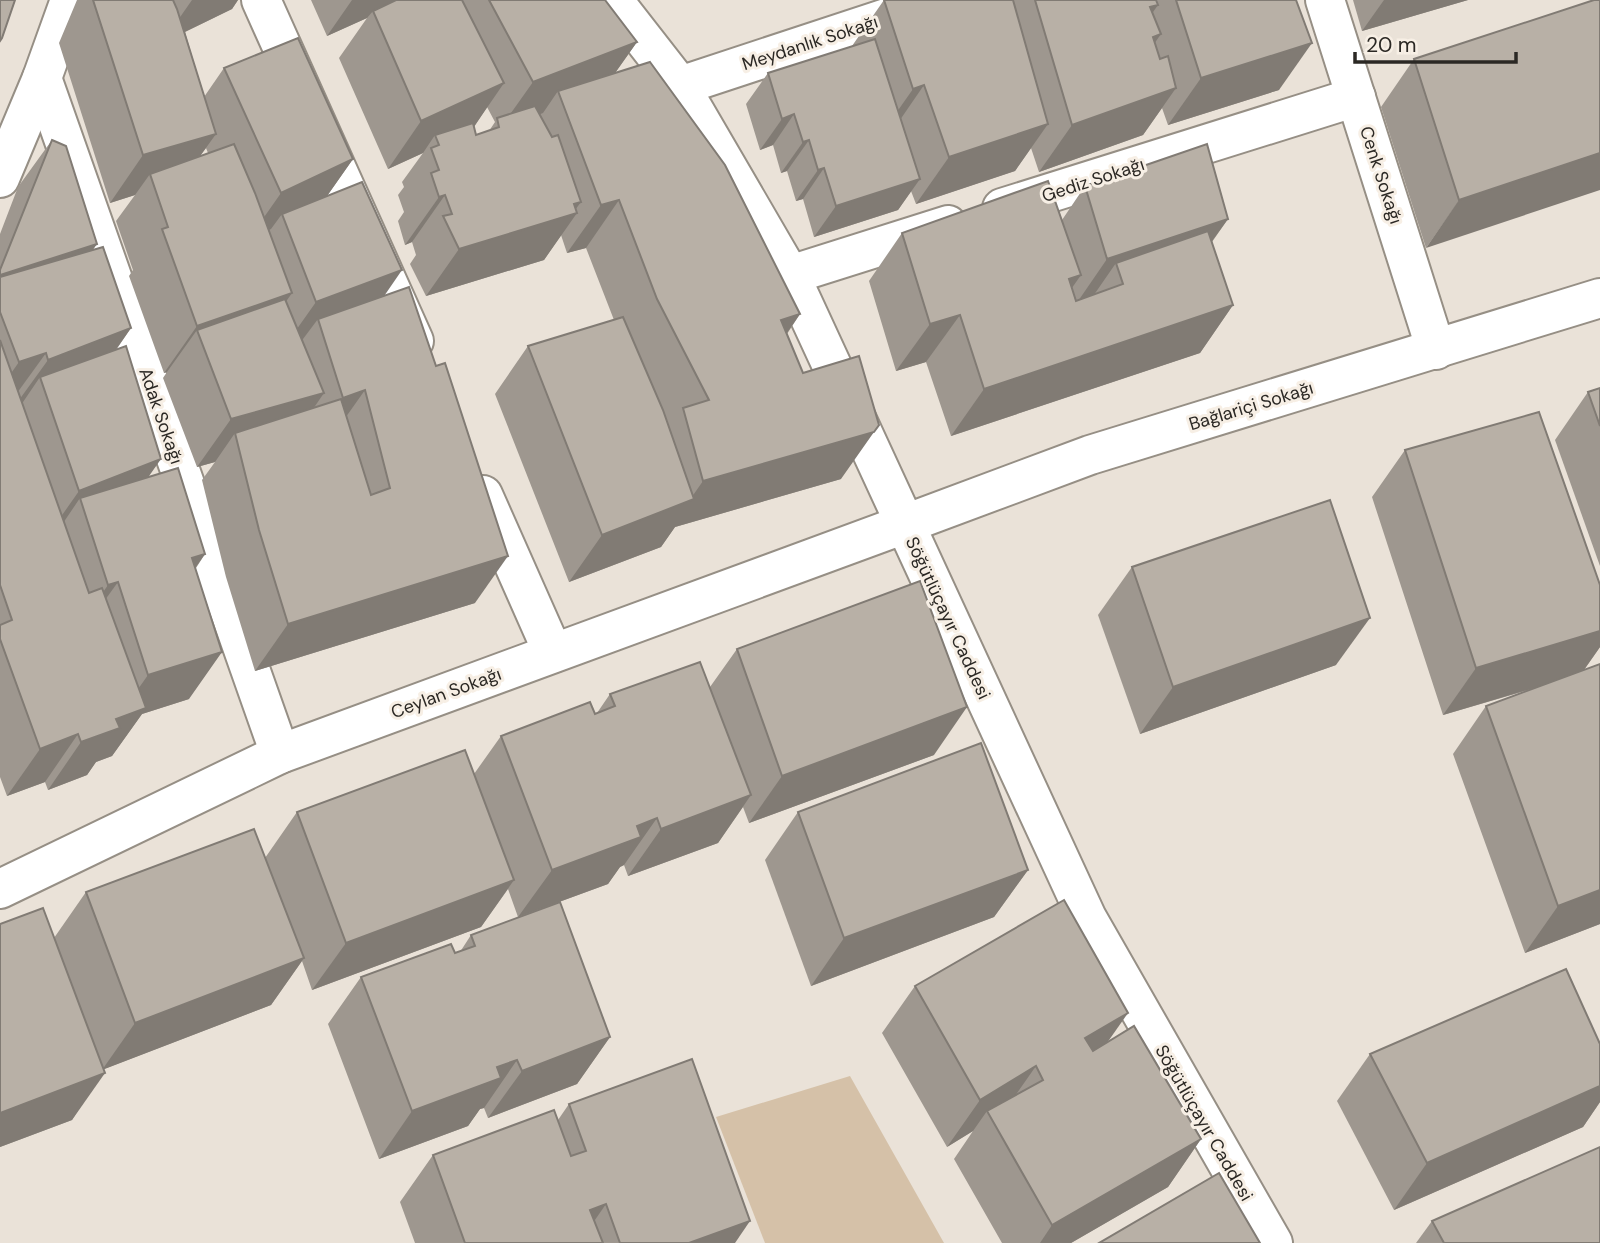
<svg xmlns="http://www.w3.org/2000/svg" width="1600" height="1243" viewBox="0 0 1600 1243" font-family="'DM Sans',sans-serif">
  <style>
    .green { fill: #d5c1a8 }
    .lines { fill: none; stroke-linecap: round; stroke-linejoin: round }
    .street-casing { stroke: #968f85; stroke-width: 42 }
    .secondary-casing { stroke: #968f85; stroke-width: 42 }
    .street { stroke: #fff; stroke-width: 38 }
    .secondary { stroke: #fff; stroke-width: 38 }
    .wall { fill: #9e978f; fill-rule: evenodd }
    .shaded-wall { fill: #817b74 }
    .building { fill: #b8b0a6; stroke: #817b74; stroke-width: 2 }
    .labels { text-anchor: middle; stroke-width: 6; stroke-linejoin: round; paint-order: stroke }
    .street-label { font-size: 18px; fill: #2b2824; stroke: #f7efe5 }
  </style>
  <rect width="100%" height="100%" fill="#eae2d8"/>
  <path class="green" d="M850,1076l94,167h-179l-49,-126z"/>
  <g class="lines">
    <g class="street-casing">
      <g id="street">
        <path d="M261,0l153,341"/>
        <path d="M1325,0l111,350"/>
        <path d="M42,78l238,676"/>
        <path d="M680,86l261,-86"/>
        <path d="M0,178l42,-100 28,-78"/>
        <path d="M1002,208l354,-111"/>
        <path d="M790,275l158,-50"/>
        <path d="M483,495l70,158"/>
        <path d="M0,889l280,-135 625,-230"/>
      </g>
    </g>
    <g class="secondary-casing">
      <g id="secondary">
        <path d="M613,0l67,86 110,189 297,643 186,325"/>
        <path d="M905,524l185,-69 510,-157"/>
      </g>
    </g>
    <use href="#street" class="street"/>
    <use href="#secondary" class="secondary"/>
  </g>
  <g class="wall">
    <path d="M77,0h161l-6,9 -47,23 19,65 20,-29 129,91 -26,37 57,100 91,307 -220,68 -29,-94 -24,-97 13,-18 -18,5 -34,-89 4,-6 -3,1 -35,-97 4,-6 -17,-49 19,-26 -25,8 -51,-160zM206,148l2,5 -8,3z"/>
    <path d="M311,0h294l32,42 -22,31 185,241 -13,20 54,145 -166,48 -14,20 -92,35 -74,-188 33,-48 86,-26 -28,-72 -19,5 -6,-18 -17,25 -118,36 -16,-32 6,-9 -4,-13 -7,3 -7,-24 6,-9 -6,-17 6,-8 -2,-5 21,-29 -35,16 -49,-111 28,-40 -40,18zM487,107l8,15 -6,9 -13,4 -2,-8z"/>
    <path d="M884,0h412l-17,90 -111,35 -6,-17 -19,27 -104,37 -8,-24 -16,23 -99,33 -5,-13 -13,19 -84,27 -11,-38 -7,2 -9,-30 -6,2 -8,-28 -13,5 -14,-46 22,-31 84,-27z"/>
    <path d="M1353,0h115l-106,31z"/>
    <path d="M1600,0l-174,248 -45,-141 33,-48z"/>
    <path d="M52,140l45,104 -5,6 39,78 -15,22 33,127 56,77 -9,14 -7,131 -47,15 -30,42 -16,6 -9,13 -39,15 -3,-8 -38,14 -7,-19v-543l18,-47z"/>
    <path d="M1085,186l143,33 -16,23 21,63 -33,48 -249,83 -25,-74 -30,9 -27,-90 33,-48 160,-13z"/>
    <path d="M1600,388v178l-45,-126 33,-48z"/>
    <path d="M1405,450l195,135v62l-16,23 16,-6v260l-75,29 -72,-199 33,-48 53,-19 -96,28 -71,-218z"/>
    <path d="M1132,567l204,98 -196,69 -42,-119z"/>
    <path d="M737,649l197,106 -185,68 -6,-16 -25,36 -90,33 -4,-11 -4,2 -12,17 -90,33 -10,-28 -27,38 -169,63 -10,-29 -31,44 -167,64 -32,51 -72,27v-223l54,14 32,-46 179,-34 32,-46 177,-38 27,-38 96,-23 13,-19 100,-7z"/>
    <path d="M798,812l230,58 -34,47 -183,69 -46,-126z"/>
    <path d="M471,935l139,102 -33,47 -89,34 -4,-10 -4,1 -12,17 -89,33 -51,-135 33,-47 99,-25z"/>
    <path d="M915,986l192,56 94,97 -33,48 -97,56h-69l-48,-84 19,-28 -26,16 -65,-114z"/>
    <path d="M1600,1044v58l-17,25 -189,83 -57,-109 33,-47z"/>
    <path d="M569,1104l166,139h-320l-15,-41 33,-47 125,-35z"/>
    <path d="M1432,1221l168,22h-184z"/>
  </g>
  <g class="shaded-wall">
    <path d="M192,0h46l-6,9 -70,34z"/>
    <path d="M352,0h52l-31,11 -6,7 -40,18z"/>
    <path d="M1384,0h84l-106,31z"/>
    <path d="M1158,5l-34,48 26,-46z"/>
    <path d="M1161,34l-33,47 25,-44z"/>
    <path d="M637,42l-34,48 -45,1 -15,22 -44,17 34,-48z"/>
    <path d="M1312,43l-33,47 -111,35 33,-47z"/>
    <path d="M504,83l-33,48 -36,4 -12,18 -35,16 33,-48z"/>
    <path d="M924,85l-33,48 -11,3 33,-47z"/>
    <path d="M1176,88l-33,47 -104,37 33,-47z"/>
    <path d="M794,114l-21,31 -13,5 22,-31z"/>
    <path d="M1048,124l-33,47 -99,33 33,-47z"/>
    <path d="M216,134l-34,47 -32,-7 -15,21 -25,8 33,-48z"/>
    <path d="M809,140l-22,31 -6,2 22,-31z"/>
    <path d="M1600,153v37l-174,58 33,-48z"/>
    <path d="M353,159l-33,47 -38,8 -11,15 -23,11 33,-47z"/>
    <path d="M824,168l-21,31 -7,2 22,-31z"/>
    <path d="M920,179l-22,31 -84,27 22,-31z"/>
    <path d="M445,195l-33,47 -7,3 34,-48z"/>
    <path d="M619,200l-33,48 -19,5 34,-48z"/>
    <path d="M581,202l-9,12 5,-1 -33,47 -118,36 33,-47z"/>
    <path d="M1228,219l-34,47 -78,-3 -27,39 -15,5 33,-48z"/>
    <path d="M97,244l-34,48 -63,20v-37z"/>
    <path d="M402,270l-33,48 -51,1 -18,24 -18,7 34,-48z"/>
    <path d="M1081,275l-33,47 21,-43z"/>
    <path d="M292,293l-33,47 -62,-10 -30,42 -3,1 33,-47z"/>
    <path d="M1233,305l-33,48 -249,83 33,-47z"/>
    <path d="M800,314l-33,48 14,-42z"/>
    <path d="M960,315l-34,47 -30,9 34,-47z"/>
    <path d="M131,328l-33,47 -58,2 -19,28 -7,2 34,-47z"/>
    <path d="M46,353l-34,47 -12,-11 19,-27z"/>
    <path d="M365,390l-34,48 -21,7 33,-47z"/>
    <path d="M324,393l-33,48 -56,-8 -20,29 -18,5 34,-48z"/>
    <path d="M874,432l-33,47 -166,48 -14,20 -92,35 33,-47 87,-34 14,-20z"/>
    <path d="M161,459l-33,47 -48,-8 -25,37 -9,3 33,-47z"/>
    <path d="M205,554l-33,47 20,-43z"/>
    <path d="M508,556l-33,47 -220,68 33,-47z"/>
    <path d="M118,582l-34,47 -9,4 33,-48z"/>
    <path d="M1370,618l-34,47 -196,69 33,-47z"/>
    <path d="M1600,631v16l-19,27 -138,41 33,-47z"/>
    <path d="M222,652l-33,47 -47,15 -30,42 -16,6 -9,13 -39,15 33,-48 26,-9 41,-58z"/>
    <path d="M967,707l-33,48 -185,68 33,-47z"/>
    <path d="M78,734l-33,48 -38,14 33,-47z"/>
    <path d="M751,795l-33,48 -90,33 33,-47z"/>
    <path d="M657,818l-33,47 -4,2 -12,17 -90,33 34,-47 85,-44z"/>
    <path d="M1028,870l-34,47 -183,69 33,-48z"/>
    <path d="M514,880l-33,47 -169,63 34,-47z"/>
    <path d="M1600,890v34l-75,29 33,-47z"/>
    <path d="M304,958l-33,47 -169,65 33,-47z"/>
    <path d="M1128,1013l-33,47 -10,-22z"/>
    <path d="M610,1037l-33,47 -89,34 34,-47z"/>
    <path d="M517,1060l-33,48 -4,1 -12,17 -89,33 33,-48 85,-44z"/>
    <path d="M1036,1066l-33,47 -16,-2 -14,20 -26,16 33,-47z"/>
    <path d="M105,1073l-33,47 -72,27v-34z"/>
    <path d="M1600,1086v16l-17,25 -189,83 33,-47z"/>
    <path d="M1201,1139l-33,48 -97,56h-31l12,-18z"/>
    <path d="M606,1204l-27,39 11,-33z"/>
    <path d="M750,1221l-15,22h-46z"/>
  </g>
  <g class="building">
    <path d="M0,0h15l-13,38 -2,3z"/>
    <path d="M93,0h80l4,9 39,125 -73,21z"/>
    <path d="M396,0h66l42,83 -83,38 -48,-110z"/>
    <path d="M489,0h116l32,42 -104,40z"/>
    <path d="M884,0h129l35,124 -99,33 -25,-72 -11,4z"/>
    <path d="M1035,0h121l2,5 -8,2 11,27 -8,3 7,22 8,-3 8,32 -104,37z"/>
    <path d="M1176,0h120l16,43 -111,35z"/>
    <path d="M1594,0h6v153l-141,47 -45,-141z"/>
    <path d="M298,38l55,121 -72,34 -57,-125z"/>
    <path d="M875,39l45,140 -84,27 -12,-38 -6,2 -9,-30 -6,2 -9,-28 -12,5 -14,-46z"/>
    <path d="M650,62l75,103 75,149 -19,6 22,53 56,-17 20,69 -5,7 -171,49 -20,-73 26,-8 -52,-101 -38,-99 -18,5 -43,-114z"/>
    <path d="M535,106l17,31 6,-2 23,67 -7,2 3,9 -118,36 -16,-33 9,-2 -7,-19 -6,2 -8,-24 8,-3 -8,-22 8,-3 -4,-10 38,-12 3,12 23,-8 -2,-9z"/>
    <path d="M52,140l14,6 31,98 -97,31v-5z"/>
    <path d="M234,144l21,49 37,100 -95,33 -35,-97 6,-2 -18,-53z"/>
    <path d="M1207,144l21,75 -121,40 -22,-73z"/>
    <path d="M1048,181l33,94 -12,4 7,22 47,-17 -7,-21 92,-32 25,74 -249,84 -24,-74 -30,9 -28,-91z"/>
    <path d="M362,182l40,88 -86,32 -34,-88z"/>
    <path d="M103,247l28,81 -83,32 -2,-7 -27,9 -19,-50v-35z"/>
    <path d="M409,287l27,79 9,-3 63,193 -220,68 -29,-94 -24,-97 106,-34 30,96 19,-7 -25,-98 -22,8 -25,-79z"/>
    <path d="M285,299l39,94 -93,26 -34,-89z"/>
    <path d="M623,317l40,93 31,89 -92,36 -74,-189z"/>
    <path d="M0,340l89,253 13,-5 44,120 -30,11 4,9 -39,14 -3,-8 -38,15 -40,-110v-14l12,-5 -12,-35z"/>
    <path d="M126,346l35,113 -82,32 -39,-114z"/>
    <path d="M1600,388v38l-12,-34z"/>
    <path d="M1539,412l61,173v46l-124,37 -71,-218z"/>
    <path d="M178,468l27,86 -13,4 30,94 -74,23 -30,-93 -10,3 -28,-87z"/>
    <path d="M1330,500l40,118 -197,69 -41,-120z"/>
    <path d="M920,581l47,126 -185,69 -45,-127z"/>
    <path d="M700,662l51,133 -90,34 -4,-11 -20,8 4,11 -89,33 -51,-134 89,-34 5,12 20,-8 -5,-12z"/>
    <path d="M1600,664v226l-42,16 -72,-200z"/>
    <path d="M981,743l47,127 -184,68 -46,-126z"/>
    <path d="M465,750l49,130 -168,63 -49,-131z"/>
    <path d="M254,829l50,129 -169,65 -49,-131z"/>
    <path d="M1064,900l64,113 -43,25 8,13 41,-25 67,113 -149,86 -65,-114 56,-31 -7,-14 -56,34 -65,-114z"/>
    <path d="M560,902l50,135 -88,34 -5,-11 -20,7 4,11 -89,33 -51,-134 90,-33 4,9 20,-7 -4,-11z"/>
    <path d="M43,908l62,165 -105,40v-189z"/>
    <path d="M1566,969l34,75v42l-173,77 -57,-109z"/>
    <path d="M692,1059l58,162 -61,22h-69l-14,-39 -16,6 13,33h-138l-32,-88 121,-45 17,46 15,-5 -17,-47z"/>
    <path d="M1600,1147v96h-156l-12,-22z"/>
    <path d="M1219,1173l41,70h-161z"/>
  </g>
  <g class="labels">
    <g class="street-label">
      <text transform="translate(810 43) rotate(-18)" y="6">Meydanlık Sokağı</text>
      <text transform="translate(1381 175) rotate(72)" y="6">Cenk Sokağı</text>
      <text transform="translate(1093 180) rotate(-18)" y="6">Gediz Sokağı</text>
      <text transform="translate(1251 406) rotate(-17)" y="6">Bağlariçi Sokağı</text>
      <text transform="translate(161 416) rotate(71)" y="6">Adak Sokağı</text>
      <text transform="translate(948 618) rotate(65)" y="6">Söğütlüçayır Caddesi</text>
      <text transform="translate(446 693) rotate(-20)" y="6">Ceylan Sokağı</text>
      <text transform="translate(1204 1123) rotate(60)" y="6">Söğütlüçayır Caddesi</text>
    </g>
  </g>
  <path d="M1355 52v10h161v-10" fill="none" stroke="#2b2824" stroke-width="3.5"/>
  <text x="1366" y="52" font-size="21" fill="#2b2824" stroke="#f7efe5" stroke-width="5" paint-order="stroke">20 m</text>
</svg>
